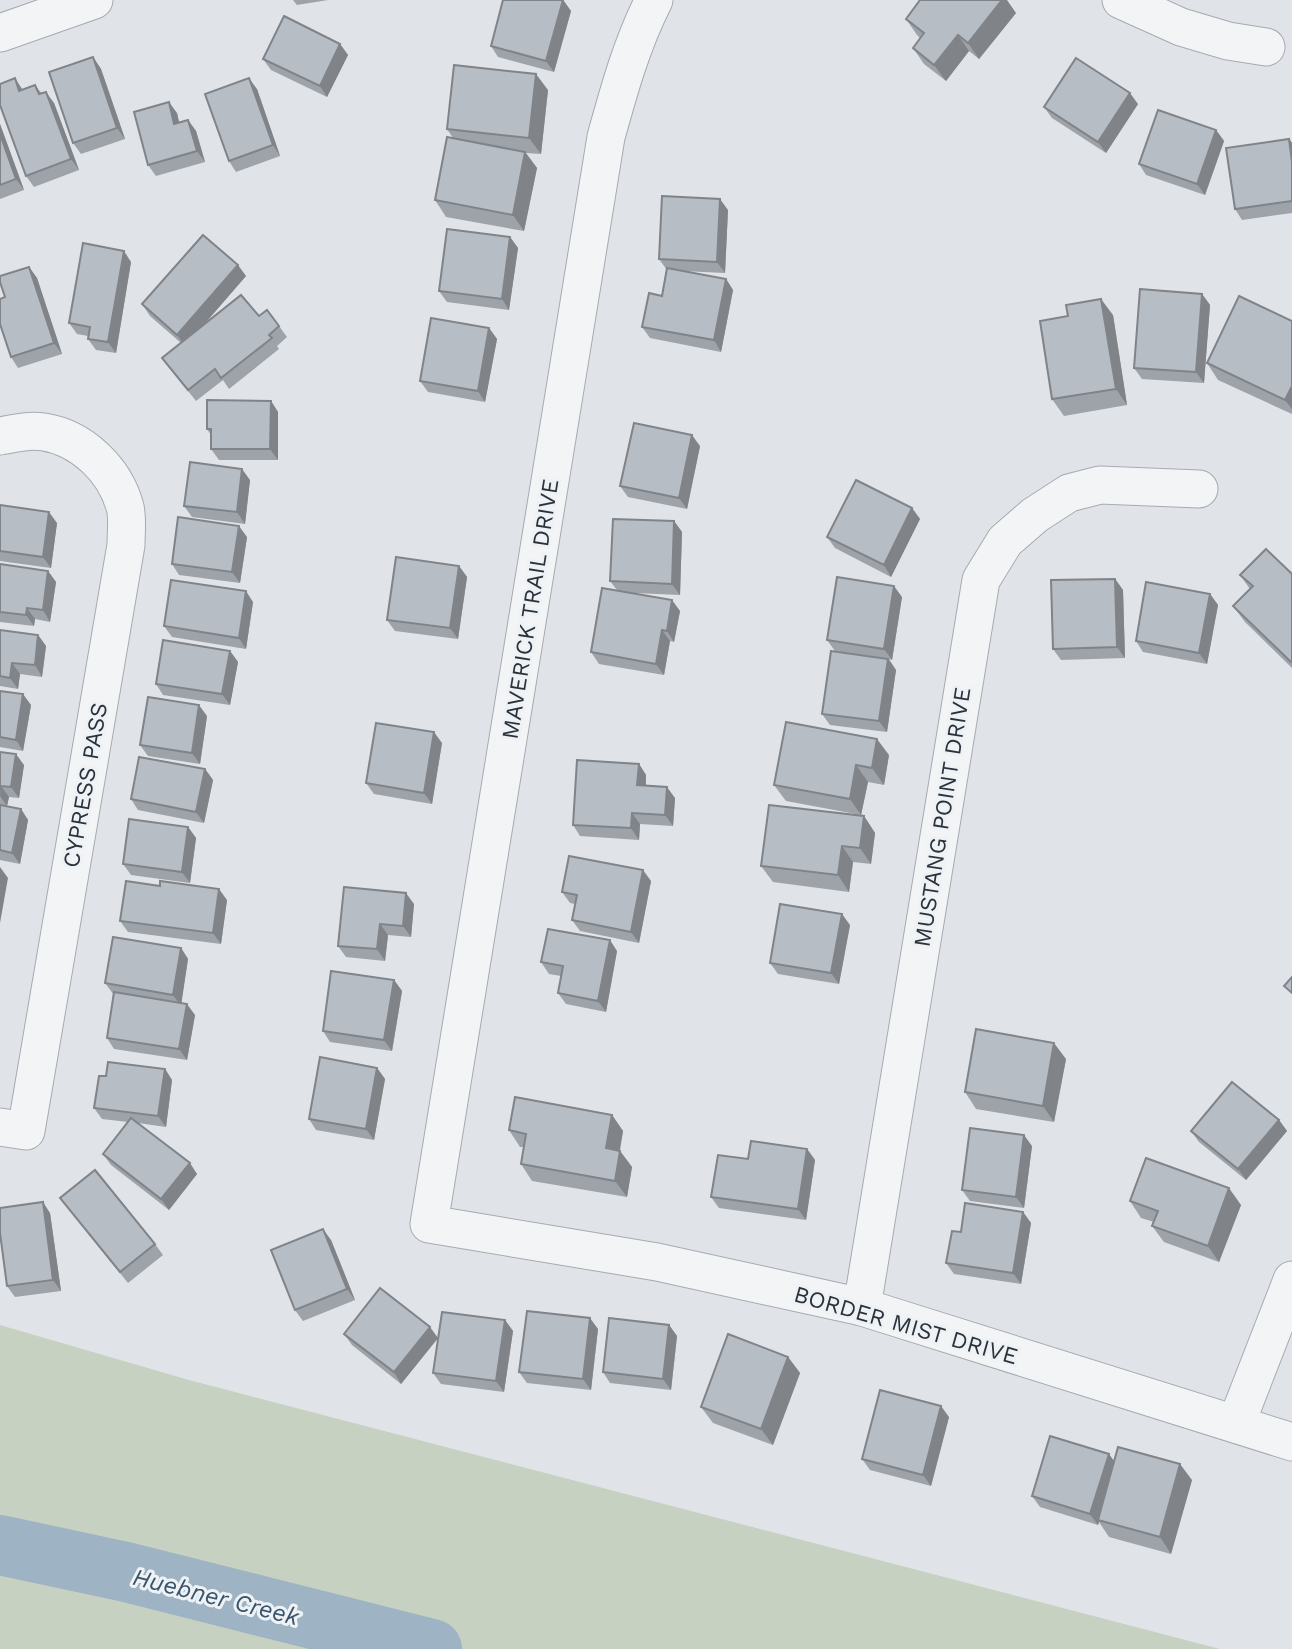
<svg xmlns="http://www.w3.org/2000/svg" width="1292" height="1649" viewBox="0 0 1292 1649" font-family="'Work Sans',sans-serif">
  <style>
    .green { fill: #c7d1c2 }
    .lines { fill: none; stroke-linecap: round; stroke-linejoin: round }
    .river { stroke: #9eb4c5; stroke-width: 60 }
    .street-casing { stroke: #a6abb1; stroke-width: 39 }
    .street { stroke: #f2f4f6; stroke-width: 37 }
    .wall { fill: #9da3a9 }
    .shaded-wall { fill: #808489 }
    .building { fill: #b7bdc4; stroke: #808489; stroke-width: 2 }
    .labels { text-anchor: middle; stroke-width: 6; stroke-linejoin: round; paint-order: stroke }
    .street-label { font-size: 23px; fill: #2a333d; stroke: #eff2f5 }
    .water-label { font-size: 24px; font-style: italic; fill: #38556e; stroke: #eff2f5 }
  </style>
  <rect width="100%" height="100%" fill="#e0e4e8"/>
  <path class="green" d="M0,1325l189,55 1031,269h-1220z"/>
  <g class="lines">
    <path class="river" d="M0,1545l126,27 306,77"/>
    <g class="street-casing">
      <g id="street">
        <path d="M654,0c-22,43 -35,90 -48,137l-177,1087 228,38 205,45 430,135"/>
        <path d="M1121,0l60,27 47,14 38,6"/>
        <path d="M0,33l94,-33"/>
        <path d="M0,436c15,-3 29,-6 44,-4 38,6 71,38 81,75 3,11 1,26 1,38l-100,586 -26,-4"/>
        <path d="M862,1307l119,-727 24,-39 30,-26 34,-22 31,-8 99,4"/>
        <path d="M1236,1424l56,-144"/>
      </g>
    </g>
    <use href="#street" class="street"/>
  </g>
  <g class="wall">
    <path d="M293,0h35l-31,5z"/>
    <path d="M563,0l8,11 -17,61 -56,-15 -7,-11z"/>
    <path d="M1016,13l-37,46 -10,-8 -23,30 -22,-17 -11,-16 7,-10 -3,-3 -11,-16z"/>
    <path d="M340,44l8,11 -21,42 -56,-27 -8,-11z"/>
    <path d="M93,57l8,12 24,70 -44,15 -8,-11z"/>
    <path d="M35,85l7,9 12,9 25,67 -45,17 -8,-11 -3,-86z"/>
    <path d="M257,89l23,67 -44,16 -7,-11z"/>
    <path d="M548,90l-7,64 -15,-1 11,15 -13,63 -78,-14 -11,-17 18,-62 -6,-9z"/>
    <path d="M1138,104l-32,49 -54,-35 -8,-11z"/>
    <path d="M177,113l2,10 9,-3 8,11 9,31 -49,14 -8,-11z"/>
    <path d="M0,124l24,66 -24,9z"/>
    <path d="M1216,130l8,11 -19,54 -59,-20 -7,-11z"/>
    <path d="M1289,139l3,4v70l-50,7 -7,-11z"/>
    <path d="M728,210l-3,63 -43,-2 44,8 7,11 -12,62 -71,-14 -8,-11 20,-31 5,-26 -8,-11z"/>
    <path d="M510,237l8,11 -9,62 -62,-8 -8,-11z"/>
    <path d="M131,262l-15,91 -20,-3 -8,-11v-3l-11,-2 -8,-11z"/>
    <path d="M29,267l8,11 25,76 -44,14 -7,-11 -6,-60z"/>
    <path d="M246,276l-43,50 56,-10 20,10 8,11 -10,9 2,3 -50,40 -6,-9 -27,21 -34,-43 19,-15 -31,-27 -8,-12z"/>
    <path d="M1202,294l8,11 -6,78 -62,-4 -8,-11z"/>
    <path d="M1113,315l14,90 -63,11 -12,-17 16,-83z"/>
    <path d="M1292,321v93l-74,-34 -11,-17z"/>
    <path d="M489,328l8,11 -12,63 -57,-10 -8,-11z"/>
    <path d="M271,401l7,11v48h-59l-8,-11v-14l-4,-6z"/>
    <path d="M700,446l-13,63 -59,-12 -8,-11z"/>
    <path d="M250,480l-5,44 -53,-7 -8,-11z"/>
    <path d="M0,505l57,18 -6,45 -51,-7z"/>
    <path d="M912,508l8,11 -29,58 -56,-29 -8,-11z"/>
    <path d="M674,521l8,11 -2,63 -46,-2 46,18 -6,31 -4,-1 -6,34 -65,-11 -8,-12 26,-62 -7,-9z"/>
    <path d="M247,537l-7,46 -61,-8 -7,-11z"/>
    <path d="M0,564l48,7 8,11 -6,40 -15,-3 -1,7 -34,-4z"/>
    <path d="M459,566l8,11 -9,62 -63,-8 -8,-11z"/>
    <path d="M1292,574v94l-47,-46 -12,-16 17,-17 -10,-14z"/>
    <path d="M1115,579l8,11 2,68 -64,2 -8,-11z"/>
    <path d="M1210,594l8,11 -11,59 -64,-12 -7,-11z"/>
    <path d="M902,597l-10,63 -3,-1 7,11 -9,62 -57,-7 -8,-11 47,-58 -34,-5 -8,-11z"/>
    <path d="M253,602l-7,47 -74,-12 -8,-11z"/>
    <path d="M0,630l38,5 8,11 -4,31 -22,-3 -2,15 -18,-3z"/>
    <path d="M230,651l8,11 -8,43 -67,-10 -7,-11z"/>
    <path d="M0,691l31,14 -8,46 -23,-4z"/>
    <path d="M207,716l-7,48 -52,-8 -8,-11z"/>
    <path d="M442,743l-10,61 -58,-10 -8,-11z"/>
    <path d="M0,752l24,13 -5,33 -10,-1 -2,9 -7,-1z"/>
    <path d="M889,755l-5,30 -16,-3 -7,33 -75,-14 -12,-16z"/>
    <path d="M639,764l7,11v10l29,13 -2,28 -33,-2 -1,16 -59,-4 -7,-11z"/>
    <path d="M205,769l8,11 -9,43 -66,-13 -7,-11z"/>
    <path d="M0,805l21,4 7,11 -8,44 -20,-4z"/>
    <path d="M864,816l11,17 -4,31 -18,-2 -4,30 -76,-10 -12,-16z"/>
    <path d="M188,827l8,11 -6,45 -59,-8 -8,-11z"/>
    <path d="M651,881l-12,62 -59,-12 -8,-11 3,-16 -5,-1 -8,-11z"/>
    <path d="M227,900l-6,44 -93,-12 -8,-11z"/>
    <path d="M414,904l-3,33 -23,-2 -3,26 -39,-4 -8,-11z"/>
    <path d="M850,925l-11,59 -61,-10 -8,-11z"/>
    <path d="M181,948l7,11 -7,44 14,12 -8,45 -73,-11 -7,-11 7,-43 -9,-12z"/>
    <path d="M617,951l-11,61 -40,-8 -8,-11 3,-17 -12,-2 -8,-12z"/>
    <path d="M394,980l8,11 -10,60 -62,-9 -7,-11z"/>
    <path d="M1066,1059l-12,63 -78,-13 -11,-17z"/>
    <path d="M377,1068l8,11 -11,61 -58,-10 -7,-11z"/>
    <path d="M165,1069l7,11 -6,47 -28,-4 59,51 -28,36 -58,-45 -8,-11 25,-32 -26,-3 -8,-11 12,-32z"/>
    <path d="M612,1115l11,16 -3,20 12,16 -5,30 -95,-16 -11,-17 3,-17h-4l-11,-17z"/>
    <path d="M1279,1120l8,11 -41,49 -47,-38 -8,-11z"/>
    <path d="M1032,1146l-8,62 -54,-7 -8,-11z"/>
    <path d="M807,1149l8,11 -9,60 -87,-12 -8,-11 37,-38z"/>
    <path d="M60,1198l95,46 8,11 -35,28z"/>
    <path d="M1130,1201l111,4 -22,57 -55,-20 -12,-16 2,-4 -13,-4z"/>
    <path d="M1023,1212l8,11 -10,61 -67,-10 -8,-11 15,-31z"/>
    <path d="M50,1213l11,78 -46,6 -8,-11z"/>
    <path d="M331,1240l24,60 -52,21 -8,-11z"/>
    <path d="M505,1320l8,11 -9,61 -63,-8 -8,-11z"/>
    <path d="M669,1325l8,11 -6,54 -61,-7 -7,-11z"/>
    <path d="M598,1329l-7,61 -64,-7 -8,-11z"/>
    <path d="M344,1334l94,4 -37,46 -49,-39z"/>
    <path d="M788,1357l12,16 -27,72 -60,-22 -12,-16z"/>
    <path d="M949,1417l-18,69 -61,-16 -8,-11z"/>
    <path d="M1114,1461l78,19 -21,74 -62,-17 -10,-15 -1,3 -58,-18 -8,-11z"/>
  </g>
  <g class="shaded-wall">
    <path d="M563,0l8,11 -17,61 -8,-11z"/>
    <path d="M1002,0h5l9,13 -37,46 -11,-16z"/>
    <path d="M958,35l11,16 -23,30 -12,-16z"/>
    <path d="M340,44l8,11 -21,42 -7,-11z"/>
    <path d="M93,57l8,12 24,70 -8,-11z"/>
    <path d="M536,74l12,16 -7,64 -12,-16z"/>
    <path d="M15,78l7,11 -3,2z"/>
    <path d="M249,78l8,11 23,67 -7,-11z"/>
    <path d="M46,92l8,11 25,67 -8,-11z"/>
    <path d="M1130,93l8,11 -32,49 -8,-11z"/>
    <path d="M169,102l8,11 5,22 -8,-11z"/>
    <path d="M188,120l8,11 9,31 -8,-11z"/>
    <path d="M0,124l24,66 -8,-11 -16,-45z"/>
    <path d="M1216,130l8,11 -19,54 -8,-11z"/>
    <path d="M1289,139l3,4v19z"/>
    <path d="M525,152l12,16 -13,63 -11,-16z"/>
    <path d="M720,199l8,11 -3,63 -8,-11z"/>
    <path d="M510,237l8,11 -9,62 -7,-11z"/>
    <path d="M124,251l7,11 -15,91 -8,-11z"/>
    <path d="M238,265l8,11 -61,70 -8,-11z"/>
    <path d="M29,267l8,11 25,76 -8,-11z"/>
    <path d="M726,279l7,11 -12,62 -7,-12z"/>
    <path d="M1202,294l8,11 -6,78 -8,-11z"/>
    <path d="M1101,299l12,16 14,90 -11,-16z"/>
    <path d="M489,328l8,11 -12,63 -7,-11z"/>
    <path d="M1292,386v23l-7,-9z"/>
    <path d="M271,401l7,11v48l-8,-11z"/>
    <path d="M692,435l8,11 -13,63 -8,-11z"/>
    <path d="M242,469l8,11 -5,44 -8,-12z"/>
    <path d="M912,508l8,11 -29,58 -7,-12z"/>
    <path d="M49,512l8,11 -6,45 -8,-11z"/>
    <path d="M674,521l8,11 -2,63 -8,-11z"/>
    <path d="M239,526l8,11 -7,46 -8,-11z"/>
    <path d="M459,566l8,11 -9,62 -8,-11z"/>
    <path d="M48,571l8,11 -6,40 -7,-12z"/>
    <path d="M1115,579l8,11 2,68 -8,-11z"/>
    <path d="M894,586l8,11 -10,63 -8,-11z"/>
    <path d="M246,591l7,11 -7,47 -7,-11z"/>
    <path d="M1210,594l8,11 -11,59 -8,-11z"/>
    <path d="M672,600l8,11 -6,31 -7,-11z"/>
    <path d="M27,608l8,11 -1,7 -8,-11z"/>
    <path d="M662,630l8,11 -6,34 -8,-11z"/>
    <path d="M38,635l8,11 -4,31 -7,-12z"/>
    <path d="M230,651l8,11 -8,43 -8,-11z"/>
    <path d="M888,659l8,11 -9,62 -8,-11z"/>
    <path d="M12,663l8,11 -2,15 -8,-11z"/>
    <path d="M23,694l8,11 -8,46 -7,-11z"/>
    <path d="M199,705l8,11 -7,48 -8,-11z"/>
    <path d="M434,732l8,11 -10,61 -8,-11z"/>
    <path d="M877,739l12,16 -5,30 -12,-17z"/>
    <path d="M16,754l8,11 -5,33 -8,-11z"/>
    <path d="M639,764l7,11 -1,21 -8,-11z"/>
    <path d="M856,765l12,17 -7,33 -11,-16z"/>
    <path d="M205,769l8,11 -9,43 -8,-11z"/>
    <path d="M1,786l8,11 -2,9 -7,-10z"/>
    <path d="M667,787l8,11 -2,28 -8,-11z"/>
    <path d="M21,809l7,11 -8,44 -8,-11z"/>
    <path d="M632,813l8,11 -1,16 -8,-12z"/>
    <path d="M864,816l11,17 -4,31 -11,-16z"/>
    <path d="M188,827l8,11 -6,45 -8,-11z"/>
    <path d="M842,846l11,16 -4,30 -11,-17z"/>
    <path d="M0,867l8,11 -8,45z"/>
    <path d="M643,870l8,11 -12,62 -8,-11z"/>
    <path d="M219,889l8,11 -6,44 -8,-11z"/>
    <path d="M406,893l8,11 -3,33 -8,-11z"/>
    <path d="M842,914l8,11 -11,59 -8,-11z"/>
    <path d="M380,924l8,11 -3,26 -8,-12z"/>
    <path d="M610,940l7,11 -11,61 -8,-11z"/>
    <path d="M181,948l7,11 -7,47 -8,-11z"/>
    <path d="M394,980l8,11 -10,60 -8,-11z"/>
    <path d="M187,1004l8,11 -8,45 -8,-11z"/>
    <path d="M1054,1043l12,16 -12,63 -11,-16z"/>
    <path d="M377,1068l8,11 -11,61 -8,-11z"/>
    <path d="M165,1069l7,11 -6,47 -8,-11z"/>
    <path d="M612,1115l11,16 -6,33 -11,-16z"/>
    <path d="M1279,1120l8,11 -41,49 -8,-11z"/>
    <path d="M1024,1135l8,11 -8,62 -8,-11z"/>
    <path d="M807,1149l8,11 -9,60 -8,-11z"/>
    <path d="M620,1151l12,16 -5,30 -12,-16z"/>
    <path d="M190,1163l7,11 -28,36 -8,-11z"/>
    <path d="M1229,1188l12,17 -22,57 -11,-16z"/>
    <path d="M43,1202l7,11 11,78 -8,-11z"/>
    <path d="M1023,1212l8,11 -10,61 -8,-11z"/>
    <path d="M323,1229l8,11 24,60 -8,-11z"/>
    <path d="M590,1318l8,11 -7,61 -8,-11z"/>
    <path d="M505,1320l8,11 -9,61 -8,-11z"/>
    <path d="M669,1325l8,11 -6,54 -8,-11z"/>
    <path d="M430,1327l8,11 -37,46 -7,-12z"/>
    <path d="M788,1357l12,16 -27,72 -12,-16z"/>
    <path d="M941,1406l8,11 -18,69 -8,-11z"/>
    <path d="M1109,1454l8,11 -19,55 1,2 -1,3 -8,-11z"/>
    <path d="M1180,1464l12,16 -21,74 -11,-17z"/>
  </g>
  <g class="building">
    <path d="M503,0h60l-17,61 -55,-15z"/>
    <path d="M920,0h82l-34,43 -10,-8 -24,30 -21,-17 11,-15 -18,-14z"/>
    <path d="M284,16l56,28 -20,42 -57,-27z"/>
    <path d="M93,57l24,71 -44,15 -24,-71z"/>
    <path d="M1076,58l54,35 -32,49 -54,-35z"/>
    <path d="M454,65l82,9 -7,64 -82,-9z"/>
    <path d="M15,78l4,13 16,-6 4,9 7,-2 25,67 -45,17 -26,-71v-21z"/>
    <path d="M249,78l24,67 -44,16 -24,-67z"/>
    <path d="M169,102l5,22 14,-4 9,31 -49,14 -14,-53z"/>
    <path d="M1158,110l58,20 -19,54 -58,-20z"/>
    <path d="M0,134l16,45 -16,6z"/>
    <path d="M447,137l78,15 -12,63 -78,-15z"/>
    <path d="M1289,139l3,23v39l-57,8 -9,-61z"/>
    <path d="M662,196l58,3 -3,63 -58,-3z"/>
    <path d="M447,229l63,8 -8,62 -63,-8z"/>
    <path d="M203,235l35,30 -61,70 -35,-31z"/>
    <path d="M83,243l41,8 -16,91 -20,-3 2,-12 -21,-4z"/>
    <path d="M29,267l25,76 -43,14 -11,-33v-25l5,-2 -5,-15v-6z"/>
    <path d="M667,268l59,11 -12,61 -72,-13 7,-34 13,3z"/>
    <path d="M1140,289l62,5 -6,78 -62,-4z"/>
    <path d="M241,295l18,21 8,-6 12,16 -10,9 3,3 -51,40 -6,-9 -27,21 -26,-32z"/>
    <path d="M1239,296l53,25v65l-7,14 -78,-37z"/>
    <path d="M1101,299l15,90 -64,10 -12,-78 28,-5 -2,-11z"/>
    <path d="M431,318l58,10 -11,63 -58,-10z"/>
    <path d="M207,400l64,1 -1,48h-59v-20h-4z"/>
    <path d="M634,423l58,12 -13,63 -59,-12z"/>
    <path d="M190,462l52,7 -5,43 -53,-6z"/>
    <path d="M856,480l56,28 -28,57 -57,-28z"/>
    <path d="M0,505l49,7 -6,45 -43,-6z"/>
    <path d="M178,517l61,9 -7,46 -60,-8z"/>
    <path d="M613,519l61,2 -2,63 -62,-3z"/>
    <path d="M1266,549l26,25v87l-1,1 -58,-56 20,-20 -13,-11z"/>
    <path d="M396,557l63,9 -9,62 -63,-8z"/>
    <path d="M0,564l48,7 -5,39 -16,-2 -1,7 -26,-3z"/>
    <path d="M837,577l57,9 -10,63 -57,-9z"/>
    <path d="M1115,579l2,68 -64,2 -2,-69z"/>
    <path d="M171,580l75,11 -7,47 -75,-12z"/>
    <path d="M1146,582l64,12 -11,59 -63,-12z"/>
    <path d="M602,588l70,12 -5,31 -5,-1 -6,34 -65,-12z"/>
    <path d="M0,630l38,5 -3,30 -23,-2 -2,15 -10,-2z"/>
    <path d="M163,640l67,11 -8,43 -66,-10z"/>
    <path d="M831,651l57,8 -9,62 -57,-7z"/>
    <path d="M0,691l23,3 -7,46 -16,-3z"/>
    <path d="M148,697l51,8 -7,48 -52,-8z"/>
    <path d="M786,722l91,17 -5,29 -16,-3 -6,34 -76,-14z"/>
    <path d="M376,723l58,9 -10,61 -58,-10z"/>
    <path d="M0,752l16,2 -5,33 -10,-1 -1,5z"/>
    <path d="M139,757l66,12 -9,43 -65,-13z"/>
    <path d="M577,760l62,4 -2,21 30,2 -2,28 -33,-2 -1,15 -58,-3z"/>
    <path d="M0,805l21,4 -9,44 -12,-3z"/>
    <path d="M769,805l95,11 -4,32 -18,-2 -4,29 -77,-9z"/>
    <path d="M129,819l59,8 -6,45 -59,-8z"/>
    <path d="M569,856l74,14 -12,62 -59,-12 5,-25 -15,-3z"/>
    <path d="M126,881l34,5v-5l59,8 -6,44 -93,-12z"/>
    <path d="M344,887l62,6 -3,33 -23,-2 -3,25 -39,-3z"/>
    <path d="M780,904l62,10 -11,59 -61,-10z"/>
    <path d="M548,929l62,11 -12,61 -40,-8 5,-27 -22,-4z"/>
    <path d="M113,937l68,11 -8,47 -68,-12z"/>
    <path d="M331,971l63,9 -10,60 -61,-9z"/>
    <path d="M1292,977v16l-8,-7z"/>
    <path d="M114,992l73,12 -8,45 -72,-11z"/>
    <path d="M976,1029l78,14 -11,63 -78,-14z"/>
    <path d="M320,1057l57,11 -11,61 -57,-10z"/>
    <path d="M108,1062l57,7 -7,47 -64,-8 5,-32h7z"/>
    <path d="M1232,1082l47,38 -41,49 -47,-38z"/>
    <path d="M515,1097l97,18 -6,33 14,3 -5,30 -94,-17 5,-30 -17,-4z"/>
    <path d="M131,1118l59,45 -29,36 -58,-45z"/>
    <path d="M970,1128l54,7 -8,62 -54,-7z"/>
    <path d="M751,1141l56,8 -9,60 -87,-12 7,-42 30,4z"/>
    <path d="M1146,1158l83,30 -21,58 -56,-20 6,-15 -28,-10z"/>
    <path d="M95,1170l60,74 -35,28 -60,-74z"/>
    <path d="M43,1202l10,78 -46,6 -7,-53v-25z"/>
    <path d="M965,1203l58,9 -10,61 -67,-10 6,-32 9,1z"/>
    <path d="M323,1229l24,60 -52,21 -24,-60z"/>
    <path d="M380,1288l50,39 -36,45 -50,-38z"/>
    <path d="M527,1311l63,7 -7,61 -64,-7z"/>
    <path d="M442,1312l63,8 -9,61 -63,-8z"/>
    <path d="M609,1318l60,7 -6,54 -60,-7z"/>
    <path d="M728,1334l60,23 -27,72 -60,-22z"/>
    <path d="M880,1390l61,16 -18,69 -61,-16z"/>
    <path d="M1050,1436l59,18 -19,60 -58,-18z"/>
    <path d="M1118,1447l62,17 -20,73 -62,-17z"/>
  </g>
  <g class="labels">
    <g class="street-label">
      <text transform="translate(530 609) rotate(-81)" y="8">MAVERICK TRAIL DRIVE</text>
      <text transform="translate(85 785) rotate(-80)" y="8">CYPRESS PASS</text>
      <text transform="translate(942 817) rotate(-81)" y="8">MUSTANG POINT DRIVE</text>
      <text transform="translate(906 1325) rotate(16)" y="8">BORDER MIST DRIVE</text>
    </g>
    <g class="water-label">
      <text transform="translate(216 1597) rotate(14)" y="8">Huebner Creek</text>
    </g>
  </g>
</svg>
